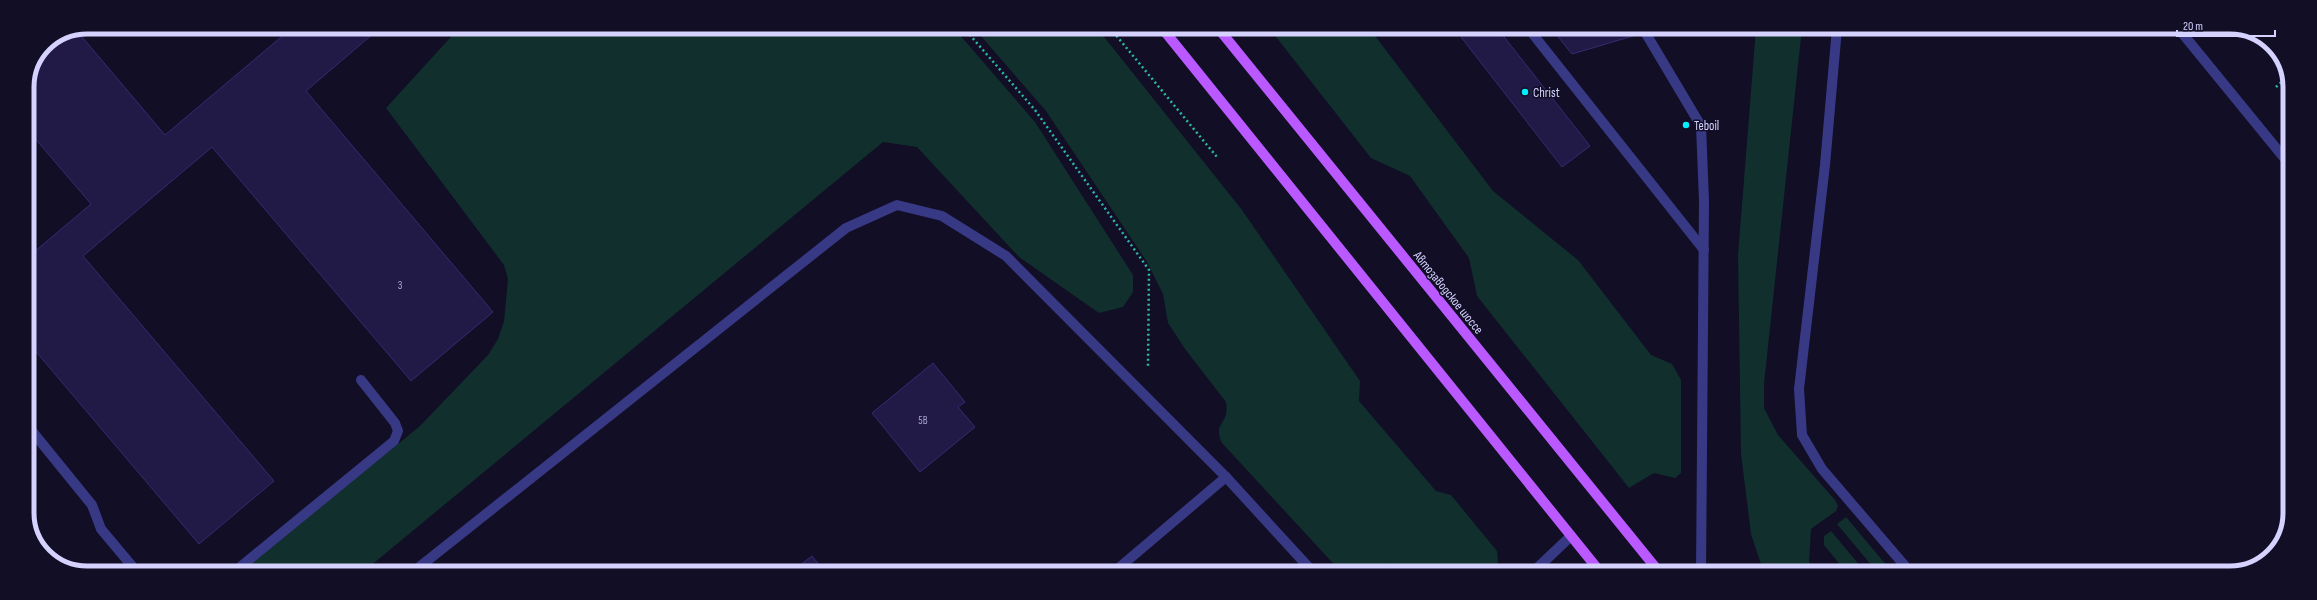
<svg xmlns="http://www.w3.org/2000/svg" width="2317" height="600" viewBox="0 0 2317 600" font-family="'Sofia Sans Condensed',sans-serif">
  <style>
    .green { fill: #112f2d }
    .building { fill: #211a46; stroke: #362b73 }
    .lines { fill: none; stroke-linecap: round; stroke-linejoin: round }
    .path { stroke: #2cb9aa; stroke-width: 2.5; stroke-dasharray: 2 3; stroke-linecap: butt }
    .lane { stroke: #383985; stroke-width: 10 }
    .street { stroke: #383985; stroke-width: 10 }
    .primary { stroke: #b959ff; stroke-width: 10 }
    .poi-dot { fill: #00f0fd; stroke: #110e25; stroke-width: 1.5 }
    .labels { text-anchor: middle; stroke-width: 3; stroke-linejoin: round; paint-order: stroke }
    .number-label { font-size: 11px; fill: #a8a4d1 }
    .poi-label { font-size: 13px; fill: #d5d2ff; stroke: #110e25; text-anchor: start }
    .street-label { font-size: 13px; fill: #d5d2ff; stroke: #110e25 }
    .rim { fill: none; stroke: #d5d2ff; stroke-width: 5 }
  </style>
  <rect width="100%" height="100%" fill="#110e25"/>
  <g class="green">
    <path d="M460,27h493l82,95 98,153v17l-10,15 -24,6 -80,-56 -102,-110 -34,-5 -520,430h-122l179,-146 68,-71 10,-16 6,-18 4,-42 -4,-14 -118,-157z"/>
    <path d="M974,28h123l145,182 118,171 -1,20 77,90 15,4 46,56 1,12 -5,9 -98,1 -8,-10 -12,10 -34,-1 -119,-129c-10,-22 8,-17 4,-41l-41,-53 -17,-26 -5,-29 -16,-32 -101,-151z"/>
    <path d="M1269,28h100l124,163 85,69 73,95 21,9 9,16v93l-6,5 -21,-5 -25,15 -152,-192 -8,-38 -59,-82 -39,-18z"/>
    <path d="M1756,28h46l-38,356v24l14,27 57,65 3,6 -2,5 -25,18 -2,33 10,11h-55l-13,-39 -10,-80 -3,-199z"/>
    <path d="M1846,517l47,56h-15l-41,-49z"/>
    <path d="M1831,531l35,42h-19l-23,-28v-9z"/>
  </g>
  <g class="building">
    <path d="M293,27h88l-75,64 187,221 -82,69 -199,-234 -129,109 191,225 -75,63 -172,-203v-83l64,-54 -64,-75v-42l18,-43 32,-13 88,104z"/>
    <path d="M1473,28h24l93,118 -28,21 -101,-130z"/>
    <path d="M1551,28h109l-88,26z"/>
    <path d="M933,363l32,39 -7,5 17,20 -55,45 -48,-59z"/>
    <path d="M812,556l13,16h-34z"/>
  </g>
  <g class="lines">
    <g class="path">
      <path d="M963,27l72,83 114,160 -1,96"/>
      <path d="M1110,28l107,129"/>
      <path d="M2276,87l11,-10"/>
    </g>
    <g class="lane">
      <path d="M1528,28l176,222"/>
      <path d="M2178,28l112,137"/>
      <path d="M1645,32l56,94 3,75 -3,372"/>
      <path d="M27,425l65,80 9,24 36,43"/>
      <path d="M234,572l160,-131 4,-10 -3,-8 -34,-43"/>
      <path d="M1114,572l112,-95"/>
    </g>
    <g class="street">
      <path d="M1837,28l-12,137 -26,224 3,46 20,34 89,104"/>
      <path d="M413,572l433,-344 51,-23 45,11 64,40 220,221 87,95"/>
      <path d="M1532,573l39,-37"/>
    </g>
    <g class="primary">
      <path d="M1162,28l439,545"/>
      <path d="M1218,28l442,545"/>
    </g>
  </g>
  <g class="poi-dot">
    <circle cx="1525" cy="92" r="4"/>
    <circle cx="1686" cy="125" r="4"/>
  </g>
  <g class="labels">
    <g class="number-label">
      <text x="400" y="289">3</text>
      <text x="923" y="424">5В</text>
    </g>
    <g class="poi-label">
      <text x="1533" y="97">Christ</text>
      <text x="1694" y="130">Teboil</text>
    </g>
    <g class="street-label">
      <text transform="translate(1449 292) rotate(51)" y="5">Автозаводское шоссе</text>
    </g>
  </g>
  <path d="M0 0H2317V600H0ZM87 34H2230A53 53 0 0 1 2283 87V513A53 53 0 0 1 2230 566H87A53 53 0 0 1 34 513V87A53 53 0 0 1 87 34Z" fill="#110e25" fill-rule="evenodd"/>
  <path class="rim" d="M87 34H2230A53 53 0 0 1 2283 87V513A53 53 0 0 1 2230 566H87A53 53 0 0 1 34 513V87A53 53 0 0 1 87 34Z"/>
  <path d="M2177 30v6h98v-6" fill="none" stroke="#d5d2ff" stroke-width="2"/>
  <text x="2183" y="30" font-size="12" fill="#d5d2ff" stroke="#110e25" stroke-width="3" paint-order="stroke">20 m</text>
</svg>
